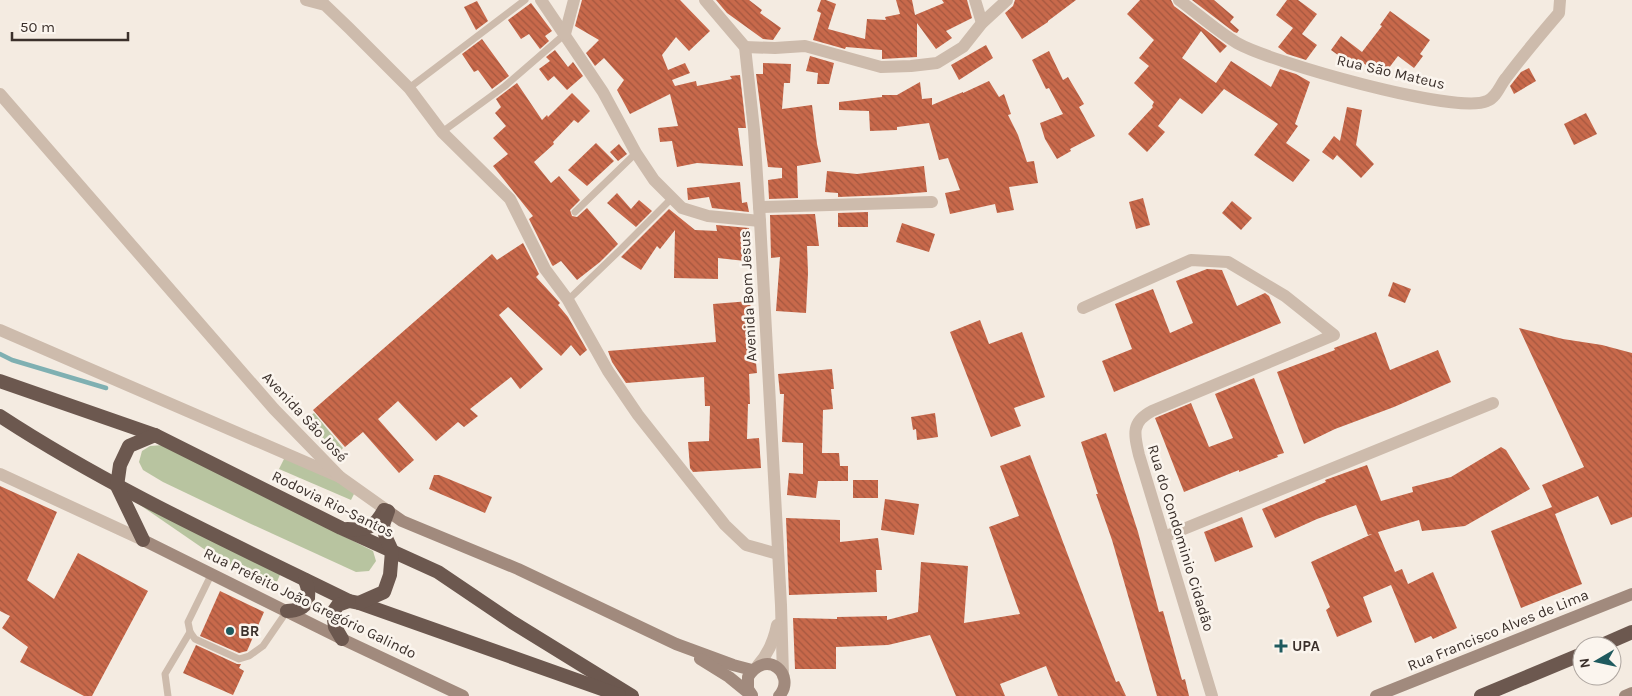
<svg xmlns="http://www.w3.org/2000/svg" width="1632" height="696" viewBox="0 0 1632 696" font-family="Karla,sans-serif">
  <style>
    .green { fill: #b8c4a0 }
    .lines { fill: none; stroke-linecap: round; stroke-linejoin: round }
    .stream { stroke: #7fb0b2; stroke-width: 4.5 }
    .building { fill: url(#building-back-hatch) }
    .service { stroke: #cdbbac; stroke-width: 7 }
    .minor { stroke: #cdbbac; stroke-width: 12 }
    .tertiary { stroke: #cdbbac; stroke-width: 12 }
    .secondary { stroke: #a18a7d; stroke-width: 12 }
    .trunk { stroke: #6c584f; stroke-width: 14 }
    .poi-dot { fill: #1f5a5e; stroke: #fbf5ee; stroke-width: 2 }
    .labels { text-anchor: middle; stroke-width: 5; stroke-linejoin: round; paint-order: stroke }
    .street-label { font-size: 15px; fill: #3b302b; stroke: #fbf5ee }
    .poi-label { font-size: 15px; font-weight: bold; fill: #3b302b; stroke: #fbf5ee; text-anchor: start }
  </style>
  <defs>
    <pattern id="building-back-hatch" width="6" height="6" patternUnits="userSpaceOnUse" patternTransform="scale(1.25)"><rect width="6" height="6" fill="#c8694b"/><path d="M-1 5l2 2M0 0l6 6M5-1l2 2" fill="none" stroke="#a4573f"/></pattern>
  </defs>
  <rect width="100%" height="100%" fill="#f4ebe1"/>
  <g class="green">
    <path d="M314,413l29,35 -6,7 -31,-36z"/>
    <path d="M163,445l210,106 3,10 -7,10 -13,1 -105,-48 -88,-42 -20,-12 -4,-8 3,-11 8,-5z"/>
    <path d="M285,457l45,19 25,16 -4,8 -72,-31z"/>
    <path d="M139,500l143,70 -6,14h-7l-52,-26 -77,-53z"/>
  </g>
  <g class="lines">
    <path class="stream" d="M0,354l12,6 94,28"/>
  </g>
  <g class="building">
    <path d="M582,0h98l30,31 -21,20 -13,-14 -14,18 6,15 17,-7 5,10 -18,7 3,6 21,-5 1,5 35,-7 -2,-3 10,-1 6,53h-8l5,38 -46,-3 -20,4 -5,-26 -12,1 -2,-14 20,-2 -8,-32 -40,20 -13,-24 7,-10 -20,-22 -9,8 -9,-13 13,-13 -24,-14z"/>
    <path d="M716,0h33l13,10 -2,3 21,15 -8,12 -10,-1 -36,-26z"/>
    <path d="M821,0h5l10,4 -8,25 37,10 2,-20 19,1 -1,-3 15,-3 -4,-14h16l3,15 29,-12 -2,-3h25l5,18 -26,13 6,7 -16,11 -19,-26v34l-35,2v-9l-36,-3 -1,2 -32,-9 8,-27 -4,-2z"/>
    <path d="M1015,0h61l-28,21v1l-26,17 -17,-26 8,-7z"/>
    <path d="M1140,0h31l3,6 53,40 -7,7 -19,-22 -19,27 34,25 15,-22 40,26 9,-18 16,5 14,8 -15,42 3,2 -12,17 24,17 -17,22 -39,-27 24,-31 -54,-35 -22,25 -22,-16 -22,28 7,6 -18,20 -19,-18 25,-27 -1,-1 2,-4 -20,-19 15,-17 -10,-8 15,-18 -27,-26z"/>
    <path d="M1192,0h22l20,17 -4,5 9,8 -2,3 -3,-1z"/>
    <path d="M1287,0h11l19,14 -15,20 15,11 -11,15 -19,-6 -9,-7 15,-19 -17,-13z"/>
    <path d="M477,1l11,20 -12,9 -12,-23z"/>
    <path d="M531,3l21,28 -7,5 4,5 -9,8 -11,-15 -8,5 -13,-19z"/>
    <path d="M1390,11l40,29 -10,14 3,2 -9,12 -16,-12 -16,21 -24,-18 -5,7 -22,-16 10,-14 21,16 20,-26 -2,-1z"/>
    <path d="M482,39l27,37 -17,13 -14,-19 -4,2 -12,-18z"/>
    <path d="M986,45l7,13 -34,22 -8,-15z"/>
    <path d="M555,50l13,17 5,-5 10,14 -16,14 -13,-14 -6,5 -9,-12 11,-8 -4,-4z"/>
    <path d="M1049,51l14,29 5,-3 16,27 -5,3 16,29 -25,13 1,2 -14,8 -12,-20 -5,-16 23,-9 -14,-26 -3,1 -14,-29z"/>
    <path d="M810,56l24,7 -5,21h-12l1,-11 -12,-2z"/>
    <path d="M763,63l28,1 -1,19h-6l-2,26 30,-4 5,39 4,18 -24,4 1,32 -29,1 -1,-19 14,-2v-10l-14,-1 -12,-93h7z"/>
    <path d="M1529,68l7,13 -22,13 -4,-8 11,-14z"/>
    <path d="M989,81l10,16 5,-3 7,20 -3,1 10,20 9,27 7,-1 4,22 -29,4 5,23 -17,3 -2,-9 -45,10 -5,-21 15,-3 -12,-32 -9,2 -10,-37 -32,4v3l-27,1 -1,-20 -30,-1v-8l43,-5v-2h15l23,-13 2,17 10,-1v7l31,-13v1z"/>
    <path d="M517,83l25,37 5,-5 1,2 24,-24 18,18 -12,12 -4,-3 -21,22 1,2 -20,18 17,21 8,-7 21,24 -10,10 2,6 5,1 10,-9 31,36 -18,18 -23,18 -16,-19 -8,5 -1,-1 -23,-46 4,-3 -40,-50 15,-12 -15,-16 13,-12 -11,-13 6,-6 -5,-8z"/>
    <path d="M1347,107l15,3 -6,35 18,19 -13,14 -24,-23 -4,5 -11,-8 12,-16 6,5z"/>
    <path d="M1586,113l11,21 -23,11 -10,-21z"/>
    <path d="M596,143l18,18 -27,25 -19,-16z"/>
    <path d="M619,144l8,10 -9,7 -8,-9z"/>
    <path d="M924,166l3,26 -38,3 -51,2v-4l-13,-1 2,-21 30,3z"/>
    <path d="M740,182l2,21 5,-1 2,10 -37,-4 -3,-11 -21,3 -1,-12z"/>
    <path d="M617,193l14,16 8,-9 13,11 -16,16 -29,-24z"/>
    <path d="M1143,198l7,27 -14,4 -7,-27z"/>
    <path d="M1232,201l20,17 -11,12 -19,-17z"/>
    <path d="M669,209l26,21 22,1 -1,-6 33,3 -4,33 -27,-3v21l-44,-1 1,-48 -15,19 -3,-3 -16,24 -20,-13z"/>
    <path d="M868,212v15h-30v-14z"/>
    <path d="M815,214l4,32h-12l1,27 -2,40 -30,-2 4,-54 -9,1 -1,-43z"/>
    <path d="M902,223l33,11 -6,18 -33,-10z"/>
    <path d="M523,243l16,31 -3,3 24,26 -2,2 10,12 19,33 -7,6 -9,-11 -10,11 -53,-49 -9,8 44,54 -23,20 -9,-12 -41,32 8,7 -14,11 -6,-5 -22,19 -38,-40 -20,18 36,41 -15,13 -36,-41 -18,15 -32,-37 179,-156 5,6z"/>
    <path d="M1207,269l15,1 15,36 28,-13 4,3 12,27 -167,69 -12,-31 30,-12 -17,-45 38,-15 17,44 23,-10 -17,-42z"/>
    <path d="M1393,282l18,7 -6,14 -17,-7z"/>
    <path d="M750,301l7,72 -8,1 1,30h-2l-1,35 12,-1 2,30 -68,4 -3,-4 -2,-26 21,-1 1,-35h-5l-1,-29 -78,6 -14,-21 -4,-11 108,-9 -3,-38z"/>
    <path d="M980,320l9,24 33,-12 23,65 -31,11 7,18 -30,11 -41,-105z"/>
    <path d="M1519,328l44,11 39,6 30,8v164l-21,8 -13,-29 -43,18 27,70 -61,24 -30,-77 61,-24 -10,-22 42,-18z"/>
    <path d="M1376,332l14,38 48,-20 13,32 -57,25 -59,22 -31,15 -27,-72 58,-22 -1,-2z"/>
    <path d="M832,369l2,20h-3l2,20 -10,1 -1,43h17l1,13h8v15h-30l-2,17 -29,-3 2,-22 14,1v-31l-21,-1 2,-48h-4l-2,-20z"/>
    <path d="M1254,378l30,75 -7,2 1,2 -39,15v-2l-55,22 -29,-74 36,-15 18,44 24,-9 -18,-44z"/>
    <path d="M935,413l3,24 -21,3 -1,-11 -3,1 -2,-13z"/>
    <path d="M1106,433l32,99 21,80 4,-1 19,69 3,-1 4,17h-32l-45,-156 -16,-46h2l-17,-52z"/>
    <path d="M1501,447l5,3 24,39 -65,37 -43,5 -3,-11 -41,12 17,40 7,-3 6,15 25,-12 24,56 -24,11 -2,-3 -16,7 -24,-58 -28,12 9,25 -35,15 -11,-27 4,-3 -19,-45 61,-28 -4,1 -12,-30 -39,14 -42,19 -13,-29 64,-27 -1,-2 42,-15 14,36 32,-9 -1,-5 39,-10z"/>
    <path d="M1030,455l86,227 3,-1 7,15h-68l-12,-30 -46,18 5,12h-49l-26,-61 -42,10 -52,2v22h-41l-2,-51 44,1v-2l50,-1v4l31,-8 3,-50 47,4 -4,57 56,-9 -31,-87 30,-11 -19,-50z"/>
    <path d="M434,475h5l53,22 -7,16 -56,-24z"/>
    <rect x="853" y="480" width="25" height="18"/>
    <path d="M0,486l57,26 -30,68 27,19 24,-46 70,38 -56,105h-8l-64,-34 8,-15 -26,-19 8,-12 -10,-5z"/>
    <path d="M885,499l34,5 -5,31 -33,-5z"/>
    <path d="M1242,517l11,30 -38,15 -11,-30z"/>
    <path d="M786,518l54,2v22l38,-4 4,32h-6l1,22 -88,3z"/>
    <path d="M220,591l44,21 -17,39 -8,2 -39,-17z"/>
    <path d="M196,645l41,19h4l-2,4 5,3 -11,24 -50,-22z"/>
  </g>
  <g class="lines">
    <g class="service">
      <path d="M409,88l116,-88"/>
      <path d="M442,132l63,-46 60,-52"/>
      <path d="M575,212l61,-59"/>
      <path d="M568,300l52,-50 52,-52"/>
      <path d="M212,573l-24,49 2,10 5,7 44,20 10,-3 14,-10 24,-35"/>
      <path d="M168,696l-3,-22 25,-42"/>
    </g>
    <g class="minor">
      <path d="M306,0l19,5 24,23 60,60 33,44 68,67 35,70 23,31 40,71 30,44 87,110 21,20 32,9"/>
      <path d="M541,0l62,92 33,61 18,27 28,28 26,8 52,5"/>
      <path d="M975,0l7,23"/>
      <path d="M1179,0c19,14 38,31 58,43 33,19 219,72 250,58 10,-4 13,-16 19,-23 17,-23 35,-44 53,-65l1,-13"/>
      <path d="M565,34l9,-34"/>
      <path d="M745,47l30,1 30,-2 76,21 30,-1 26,-3 26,-16 19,-24 25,-23"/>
      <path d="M759,207l173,-5"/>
      <path d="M1083,308l108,-48 37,2 57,34 49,39 -182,76c-21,11 -18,23 -13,44l73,241"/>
      <path d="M0,330l340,147"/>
      <path d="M1164,537l329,-134"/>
    </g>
    <g class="tertiary">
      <path d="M705,0l40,47 9,83 6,91 21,384 2,71"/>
      <path d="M0,94l274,315 66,68 45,32"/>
      <path d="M0,474l143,66"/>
      <path d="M758,665c11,-12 16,-25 19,-40"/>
    </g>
    <g class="secondary">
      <path d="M385,509l17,12 116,48 158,75 57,21 19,5"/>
      <path d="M143,540l199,99 121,57"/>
      <path d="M700,659l29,18 22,18"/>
      <path d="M752,695l-4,-6v-12c19,-30 49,-1 31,19"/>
      <path d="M1376,696l256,-102"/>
      <path d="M1625,696l7,-3"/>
    </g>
    <g class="trunk">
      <path d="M0,381l155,54 186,93 97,44 74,50 120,74"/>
      <path d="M0,416c110,72 231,127 349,185l10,2 260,92"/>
      <path d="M347,529c20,2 28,-2 37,-19"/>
      <path d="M143,540l-26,-54 3,-21 9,-19 26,-11"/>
      <path d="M359,603l25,-11 6,-17 2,-24 -6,-13 -3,-13 5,-14"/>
      <path d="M287,611c22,-1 25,-13 18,-31"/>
      <path d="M342,639l-7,-12 -2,-15 5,-7 11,-4"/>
      <path d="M1600,646l32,-14"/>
      <path d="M1481,696l101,-42"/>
    </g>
  </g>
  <g class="poi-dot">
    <circle cx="230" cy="631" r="5"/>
    <path d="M1278.5 638.5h5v5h5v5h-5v5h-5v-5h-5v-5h5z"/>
  </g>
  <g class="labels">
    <g class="street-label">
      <text transform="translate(1391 72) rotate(13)" y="5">Rua São Mateus</text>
      <text transform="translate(748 296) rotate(-93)" y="5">Avenida Bom Jesus</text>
      <text transform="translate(305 417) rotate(47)" y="5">Avenida São José</text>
      <text transform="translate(333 504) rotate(26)" y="5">Rodovia Rio-Santos</text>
      <text transform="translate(1181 538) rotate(73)" y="5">Rua do Condominio Cidadão</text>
      <text transform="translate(310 603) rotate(26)" y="5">Rua Prefeito João Gregório Galindo</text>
      <text transform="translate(1498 630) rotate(-22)" y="5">Rua Francisco Alves de Lima</text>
    </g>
    <g class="poi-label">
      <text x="240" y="636">BR</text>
      <text x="1292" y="651">UPA</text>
    </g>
  </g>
  <g transform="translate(1597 661) rotate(261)"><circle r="24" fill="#fbf5ee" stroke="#aea6a0"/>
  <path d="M0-4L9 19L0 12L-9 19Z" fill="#1f5a5e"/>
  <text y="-8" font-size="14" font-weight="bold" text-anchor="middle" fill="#3b302b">N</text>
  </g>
  <path d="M12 32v8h116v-8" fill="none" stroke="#3b302b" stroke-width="2.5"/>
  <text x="20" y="32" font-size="15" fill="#3b302b" stroke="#fbf5ee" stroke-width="4" paint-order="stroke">50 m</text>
</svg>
